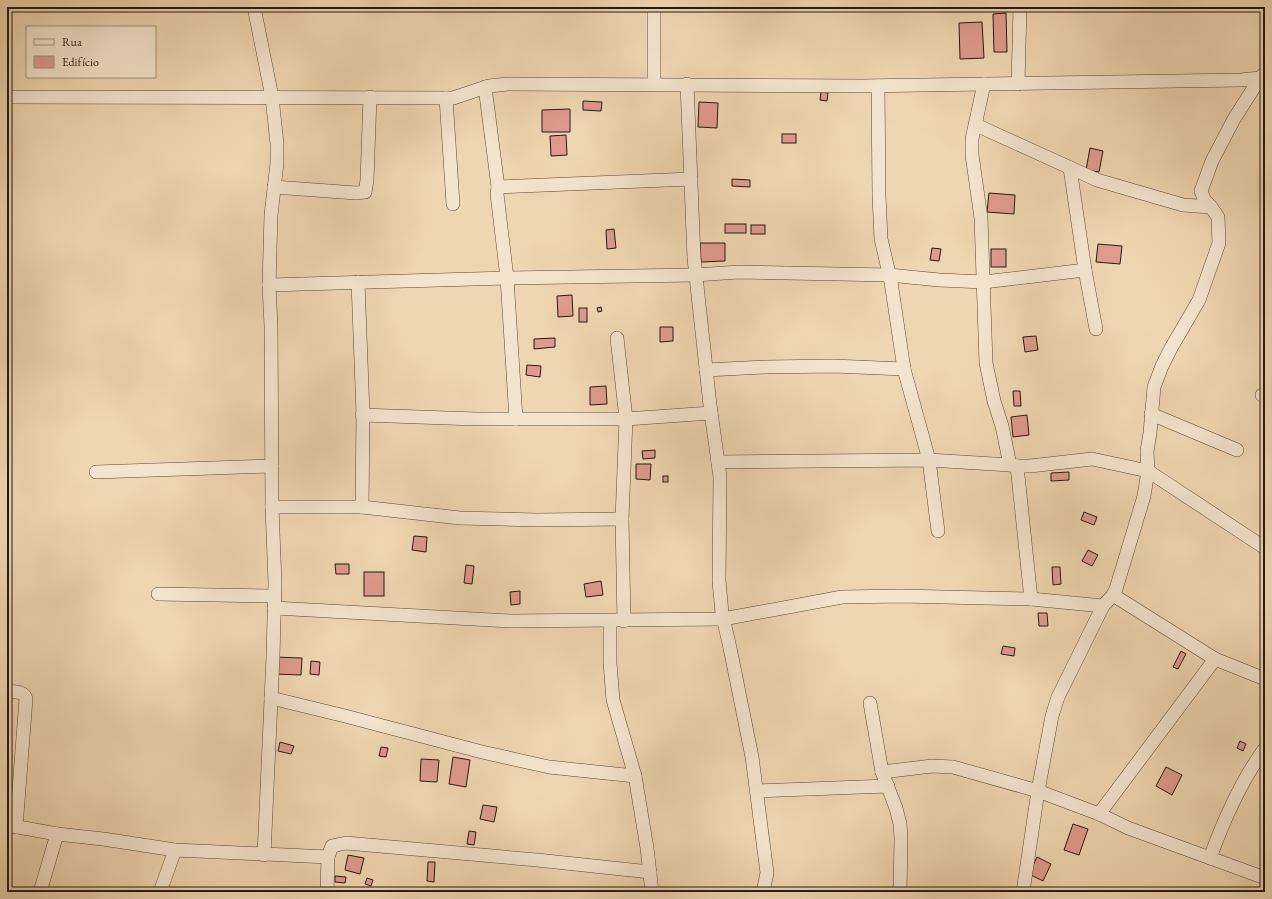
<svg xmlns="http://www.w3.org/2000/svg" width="1272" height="899" viewBox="0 0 1272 899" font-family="'EB Garamond',serif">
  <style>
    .building { fill: #e09b8d; stroke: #241914 }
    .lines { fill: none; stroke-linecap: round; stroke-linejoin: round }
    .minor-casing { stroke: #57483c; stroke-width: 14 }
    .minor { stroke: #f5e4cd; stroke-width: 13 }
  </style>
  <rect width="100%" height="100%" fill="#efd6b2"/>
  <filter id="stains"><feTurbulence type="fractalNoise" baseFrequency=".005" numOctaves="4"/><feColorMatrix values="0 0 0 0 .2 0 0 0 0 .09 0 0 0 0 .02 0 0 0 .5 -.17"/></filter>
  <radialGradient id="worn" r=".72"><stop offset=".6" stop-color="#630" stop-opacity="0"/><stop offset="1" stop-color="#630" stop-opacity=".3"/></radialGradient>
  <g class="building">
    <path d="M1006,13l1,39h-13l-1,-38z"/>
    <path d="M982,22l2,36 -24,1 -1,-36z"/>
    <path d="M821,92l7,1 -1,8 -7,-1z"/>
    <path d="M583,101l19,1 -1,9 -18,-1z"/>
    <path d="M699,102l19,1 -1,25 -19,-1z"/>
    <path d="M570,109v23h-28v-22z"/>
    <rect x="782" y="134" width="14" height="9"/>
    <path d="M566,135l1,20 -16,1 -1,-20z"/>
    <path d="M1090,148l13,3 -4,21 -13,-2z"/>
    <path d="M732,179l18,1v7l-18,-1z"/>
    <path d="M989,193l26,2 -1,19 -27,-2z"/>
    <rect x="725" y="224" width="21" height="9"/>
    <rect x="751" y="225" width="14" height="9"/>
    <path d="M614,229l2,19 -9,1 -1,-19z"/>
    <path d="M700,243h25v18l-24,1z"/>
    <path d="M1098,244l24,2 -2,18 -24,-2z"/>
    <path d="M932,248l9,1 -2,12 -9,-1z"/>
    <rect x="991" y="249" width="15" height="18"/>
    <path d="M572,295l1,21 -15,1 -1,-21z"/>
    <path d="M601,307l1,4 -4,1 -1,-4z"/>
    <rect x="579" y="308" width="8" height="14"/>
    <path d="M660,327h13v14l-13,1z"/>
    <path d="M1036,336l2,14 -13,2 -2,-15z"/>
    <path d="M555,338v9l-21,2v-10z"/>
    <path d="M527,365l14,1 -1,11 -14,-2z"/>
    <path d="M606,386l1,18 -17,1v-18z"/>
    <path d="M1013,391h7l1,15h-7z"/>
    <path d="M1027,415l2,20 -16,2 -2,-20z"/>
    <path d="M655,450v8l-12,1 -1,-8z"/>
    <path d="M636,464h15l-1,16 -14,-1z"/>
    <path d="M1069,472v8l-18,1v-8z"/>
    <rect x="663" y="476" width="5" height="6"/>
    <path d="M1084,512l13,5 -3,8 -13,-5z"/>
    <path d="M414,536l13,1 -1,15 -14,-2z"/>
    <path d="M1088,550l10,5 -6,11 -10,-5z"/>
    <path d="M335,564h14v10h-13z"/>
    <path d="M466,565l8,1 -2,18 -8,-1z"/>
    <path d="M1052,567h8l1,17 -8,1z"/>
    <rect x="364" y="572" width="20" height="24"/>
    <path d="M601,581l2,14 -17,2 -2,-13z"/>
    <path d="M520,591v13l-9,1 -1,-13z"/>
    <path d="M1038,613h9l1,13h-9z"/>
    <path d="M1003,646l12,2 -1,8 -13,-2z"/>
    <path d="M1181,651l5,3 -8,15 -5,-2z"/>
    <path d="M275,657l27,1 -1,17 -27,-1z"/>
    <path d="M311,661l9,1 -1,13 -9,-1z"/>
    <path d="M1240,741l6,3 -3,7 -6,-3z"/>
    <path d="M280,742l14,4 -3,8 -13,-3z"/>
    <path d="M381,747l7,1 -2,9 -7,-1z"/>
    <path d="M453,757l17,3 -4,27 -17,-3z"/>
    <path d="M421,759l18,1 -2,22 -17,-1z"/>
    <path d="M1166,767l16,8 -10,20 -16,-9z"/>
    <path d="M483,805l14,2 -3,15 -14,-3z"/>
    <path d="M1073,824l15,5 -9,26 -15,-5z"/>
    <path d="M469,831l7,1 -2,13 -7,-1z"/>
    <path d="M348,855l16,3 -4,16 -15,-4z"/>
    <path d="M1037,857l14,7 -8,17 -14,-7z"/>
    <path d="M428,862h7l-1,20 -7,-1z"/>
    <path d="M335,876l11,1 -1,6 -10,-1z"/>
    <path d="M367,878l6,2 -2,6 -6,-2z"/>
    <path d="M427,887l5,1v4h-5z"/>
  </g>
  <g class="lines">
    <g class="minor-casing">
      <g id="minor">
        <path d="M254,7l18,90 5,47v19l-6,52 -2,70 2,41 1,181 3,76 -2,73 -9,199"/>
        <path d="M654,84v-77"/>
        <path d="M687,84l7,174 16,147 10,72 -1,104 3,32 8,35 22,109 15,116 -4,19"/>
        <path d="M984,84l-12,55v16l9,63 5,145 8,38 8,25 8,39"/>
        <path d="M1018,84l2,-77"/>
        <path d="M878,86l1,110 2,43 10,43 13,87 25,91 9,71"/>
        <path d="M485,87l13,100 -1,7 10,84 9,141"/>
        <path d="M7,97l446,1 36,-12 19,-2 352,2 381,-6 19,-2 5,6"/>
        <path d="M446,98l7,106"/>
        <path d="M976,125l121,55 86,25 28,2"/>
        <path d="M1070,168l15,102 11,59"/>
        <path d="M274,187l82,6 9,-1 2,-12 3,-83"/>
        <path d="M498,187l193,-8"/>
        <path d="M358,282l5,132 -1,93"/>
        <path d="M269,285l238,-7 188,-3 44,-3 150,3 50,5 45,2 101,-12"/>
        <path d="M617,338l9,81 -4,100 2,102"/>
        <path d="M706,370l60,-3 67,-1 71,3"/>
        <path d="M1262,395l3,2"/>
        <path d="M1151,414l86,36"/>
        <path d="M362,415l114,4h150l85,-6"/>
        <path d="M718,462l211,-2 81,5 7,1h13l62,-7 56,12 117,77"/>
        <path d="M1017,466l14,133"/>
        <path d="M96,472l176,-6"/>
        <path d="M272,507h90l98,11 77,2 85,-1"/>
        <path d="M158,594l116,2"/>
        <path d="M1113,595l102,64 50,20"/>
        <path d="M274,608l237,13 212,-2 119,-22 59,-1 130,3 72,7"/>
        <path d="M610,621v42l3,37 22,76 12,72 5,44"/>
        <path d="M7,691c8,1 17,0 19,8l-10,128"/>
        <path d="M271,698l74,18 137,36 67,15 86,9"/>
        <path d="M870,703l12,69 14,36 4,16 1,14 -1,54"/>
        <path d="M882,772l50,-6 21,1 85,24 61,23 29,14 137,50"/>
        <path d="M757,791l131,-5"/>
        <path d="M1099,814l116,-155"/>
        <path d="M7,825l50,9 46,5 72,11 153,7"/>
        <path d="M1210,858c14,-39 31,-77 55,-110"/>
        <path d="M40,892l17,-58"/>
        <path d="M160,892l15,-42"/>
        <path d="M327,892l1,-35 4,-11 14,-3 191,17 113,12"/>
        <path d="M1023,892l15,-101 14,-75 6,-19 45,-91 10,-11 3,-6 28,-93 4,-25 -1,-20 3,-18 4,-46 8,-21 9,-18 28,-48 20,-57 -1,-26 -7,-10 -7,-8 -3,-8 11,-30 22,-42 26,-41 4,-4"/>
      </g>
    </g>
    <use href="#minor" class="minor"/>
  </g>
  <rect width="1272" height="899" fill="none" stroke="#efd6b2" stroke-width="24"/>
  <rect x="8" y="8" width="1256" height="883" fill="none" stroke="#241914" stroke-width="2"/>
  <rect x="12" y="12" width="1248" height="875" fill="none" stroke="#241914"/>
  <rect x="26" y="26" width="130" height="52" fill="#f5e4cd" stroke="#a19383"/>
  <rect x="34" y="39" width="20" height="6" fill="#f5e4cd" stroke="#a19383"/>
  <text x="62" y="46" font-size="12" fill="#241914">Rua</text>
  <rect x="34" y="56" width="20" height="12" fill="#e09b8d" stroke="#a19383"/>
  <text x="62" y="66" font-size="12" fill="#241914">Edifício</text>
  <rect width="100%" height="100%" filter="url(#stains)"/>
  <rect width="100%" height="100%" fill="url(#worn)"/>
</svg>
